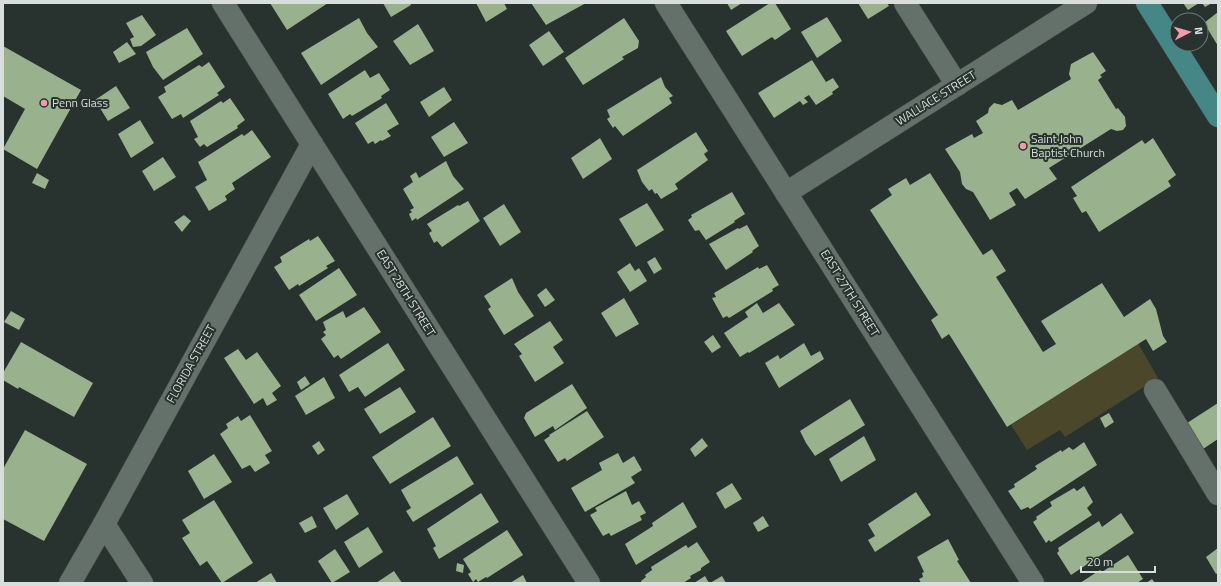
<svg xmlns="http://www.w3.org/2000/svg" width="1221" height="586" viewBox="0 0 1221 586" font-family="'Titillium Web',sans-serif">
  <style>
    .green { fill: #4a472b }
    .building { fill: #9ab18d }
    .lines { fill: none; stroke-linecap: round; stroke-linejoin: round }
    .minor-casing { stroke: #454d49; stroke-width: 23 }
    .major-casing { stroke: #454d49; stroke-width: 23 }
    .minor { stroke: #64706a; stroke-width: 22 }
    .major { stroke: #458786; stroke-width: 22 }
    .poi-dot { fill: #f39aaa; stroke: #28322e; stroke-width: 1.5 }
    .labels { text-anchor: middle; stroke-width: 4; stroke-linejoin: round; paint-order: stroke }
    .street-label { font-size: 12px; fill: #d8dedb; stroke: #28322e }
    .poi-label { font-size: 12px; fill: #d8dedb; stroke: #28322e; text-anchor: start }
  </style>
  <rect width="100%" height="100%" fill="#28322e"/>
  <path class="green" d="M1138,343l20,35 -93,59 -5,-7 -33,20 -16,-25z"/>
  <g class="building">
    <path d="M270,3h58l-41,27z"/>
    <path d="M383,3h27l1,2 -20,12z"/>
    <path d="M476,3h28l3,6 -21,13z"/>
    <path d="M531,3h55l-40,22z"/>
    <path d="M727,3h15l-11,7z"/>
    <path d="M770,3h5l16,26 -16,11 -3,-3 -30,19 -16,-25z"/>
    <path d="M858,3h29l2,3 -21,13z"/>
    <path d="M1183,3h16l-11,7z"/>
    <path d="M1202,3h10l-7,4z"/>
    <path d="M1218,12v34l-14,-23z"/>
    <path d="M142,15l14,20 -15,11 -8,1 -3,-8 4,-2 -8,-14z"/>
    <path d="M827,17l15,24 -25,17 -16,-26z"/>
    <path d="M359,18l8,15 11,14 -57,38 -20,-32z"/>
    <path d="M624,18l15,23 -1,7 -16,9 2,2 -41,26 -18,-27z"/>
    <path d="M418,24l16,27 -24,14 -17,-24z"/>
    <path d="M187,28l16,26 -40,26 -10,-13 -7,-15z"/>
    <path d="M549,31l15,21 -21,14 -14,-21z"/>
    <path d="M127,42l9,12 -17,9 -6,-11z"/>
    <path d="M3,46l78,44 -44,79 -34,-20 22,-40 -22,-13z"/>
    <path d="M1093,52l13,19 -6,4 2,2 -4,3 18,29 2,-1 7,9 1,9 -3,4 -6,1 -6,-2 -62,39 8,11 -32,20 -8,-11 -8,5 7,12 -26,15 -17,-28 -7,-3 -4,-5 -2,-12 -15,-23 27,-15 2,4 9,-5 -7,-12 12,-8 1,-5 5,-5 8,2 10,-5 6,10 53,-31 -2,-5 2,-10z"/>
    <path d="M812,60l14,22 7,-4 6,9 -7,5 1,2 -17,11 -7,-10 -5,3 4,4 -5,3 -3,-4 -26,17 -16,-25z"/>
    <path d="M209,62l16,25 -8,6 2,2 -36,23 -2,-4 -9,5 -14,-22 8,-5 -2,-5 35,-22 3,2z"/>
    <path d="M365,70l5,8 9,-5 11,17 -9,6 1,2 -30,18 -2,-2 -7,5 -15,-25z"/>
    <path d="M661,77l4,10 8,9 -4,2 3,5 -49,33 -8,-10 -2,2 -6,-9 3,-2 -3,-7z"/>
    <path d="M116,86l14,22 -22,13 -13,-21z"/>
    <path d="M444,87l8,13 -23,17 -9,-15z"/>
    <path d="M230,98l15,22 -8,6 1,2 -31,19 -3,-3 -4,3 -6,-8 4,-2 -8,-16 31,-20 2,2z"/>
    <path d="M386,103l13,21 -12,7 4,5 -9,5 -1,-1 -6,4 -2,-3 -5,3 -13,-21z"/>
    <path d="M140,120l14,23 -23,15 -13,-24z"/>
    <path d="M454,122l14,21 -24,14 -13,-20z"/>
    <path d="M252,130l19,27 -39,26 3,6 -10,7 2,4 -18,11 -14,-24 12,-7 -9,-18 44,-28 2,2z"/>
    <path d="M696,132l12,19 -4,3 4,6 -33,24 3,5 -17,10 -4,-6 -2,1 -3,-5 -3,2 -7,-9 -5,-12z"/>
    <path d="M600,138l12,21 -29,20 -12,-21z"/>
    <path d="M1153,138l23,37 -8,6 3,5 -72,46 -13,-21 -4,2 -9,-15 4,-2 -6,-9 71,-47 3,4z"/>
    <path d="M163,157l13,20 -22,14 -12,-20z"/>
    <path d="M446,161l7,15 11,13 -47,31 -1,-2 -4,3 -3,-7 3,-2 -2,-2 4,-2 -11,-19 10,-7 -3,-6 6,-4 3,6z"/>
    <path d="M37,173l12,7 -4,9 -13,-6z"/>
    <path d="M930,173l53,82 9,-6 14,22 -10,6 47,75 13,-8 -15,-23 61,-38 22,34 26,-18 6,10 7,27 4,6 -14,9 -7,-12 -139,88 -58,-93 -7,5 -11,-19 7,-5 -68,-105 22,-15 -4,-6 18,-11 4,7z"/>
    <path d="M732,192l13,22 -11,7 1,1 -29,18 -7,-10 -4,1 -7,-11 4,-3 -1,-2z"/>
    <path d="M468,201l12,20 -38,26 -5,-6 -3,2 -5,-10 3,-2 -5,-7 31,-19 1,1z"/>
    <path d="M647,203l17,27 -28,17 -17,-28z"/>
    <path d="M504,204l17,28 -21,14 -17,-28z"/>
    <path d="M184,215l7,6 -9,11 -8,-10z"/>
    <path d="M747,225l12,21 -7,5 1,1 -27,18 -17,-26 29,-16 1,1z"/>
    <path d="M318,236l17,25 -9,5 2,2 -29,18 -1,-2 -9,6 -15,-23 8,-5 -2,-5 29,-18 1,2z"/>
    <path d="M655,257l7,12 -8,5 -7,-12z"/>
    <path d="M630,263l5,8 4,-3 8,13 -17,11 -13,-20z"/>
    <path d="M767,265l12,20 -7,4 1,2 -44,27 -2,-2 -4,2 -11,-20 4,-1 -2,-4 44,-26 1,2z"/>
    <path d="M339,268l18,27 -41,26 -17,-26z"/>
    <path d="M512,278l6,14 16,24 -30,19 -16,-26 3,-2 -7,-11z"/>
    <path d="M546,288l9,12 -10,7 -8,-12z"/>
    <path d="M624,298l15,26 -23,13 -15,-24z"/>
    <path d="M757,303l6,10 16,-10 16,22 -46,28 -1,-1 -8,5 -16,-24 24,-16 -3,-5z"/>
    <path d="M364,307l17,25 -40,27 -3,-4 -4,3 -13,-19 5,-4 -3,-3 3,-2 -3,-8 20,-11 3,7z"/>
    <path d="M11,311l14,8 -6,11 -15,-8z"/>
    <path d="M550,321l13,19 -10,7 11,16 -29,19 -16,-26 3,-2 -8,-10z"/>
    <path d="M713,335l8,12 -9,6 -8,-11z"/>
    <path d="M21,342l72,41 -19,34 -55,-30 -1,2 -15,-9v-7z"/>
    <path d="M388,343l17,27 -40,27 -7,-10 -9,5 -10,-17z"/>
    <path d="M804,343l7,13 9,-5 4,8 -45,29 -14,-25 13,-8 2,4z"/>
    <path d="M238,349l8,11 11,-8 24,34 -9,7 5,7 -10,6 -4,-8 -9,6 -30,-46z"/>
    <path d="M305,376l5,8 -9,6 -4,-8z"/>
    <path d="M324,377l11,21 -29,17 -11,-19z"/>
    <path d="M572,384l15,24 -32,22 -2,-4 -18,11 -11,-19 2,-5z"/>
    <path d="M400,387l16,25 -36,22 -16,-25z"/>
    <path d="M850,399l15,26 -50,31 -9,-13 -6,-12z"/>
    <path d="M1218,403v36l-18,12 -16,-26z"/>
    <path d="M587,411l17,26 -37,24 -2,-3 -7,4 -14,-22 6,-4 -1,-1z"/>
    <path d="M1109,413l5,9 -9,6 -5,-10z"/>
    <path d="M250,415l22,36 -7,4 5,8 -15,9 -5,-7 -8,4 -22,-35 8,-6 -2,-4 12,-8 3,5z"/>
    <path d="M433,417l18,29 -61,38 -18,-27z"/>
    <path d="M25,430l62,34 -43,77 -41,-22v-50z"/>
    <path d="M864,436l12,24 -35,22 -12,-23z"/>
    <path d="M702,438l6,8 -13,11 -5,-8z"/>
    <path d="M319,441l6,9 -7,5 -6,-9z"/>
    <path d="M1084,442l13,23 -67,44 -2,-2 -7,3 -13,-19 7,-4 -1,-3 23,-15 -2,-3 26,-16 1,2 7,-5 4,3z"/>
    <path d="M618,453l5,10 11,-7 8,14 -11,7 4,6 -50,29 -14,-24 31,-18 -3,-7z"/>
    <path d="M214,454l18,28 -28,17 -16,-28z"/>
    <path d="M457,456l17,28 -61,38 -7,-11 5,-3 -10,-18z"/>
    <path d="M732,483l10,16 -17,10 -9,-16z"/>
    <path d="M1084,486l9,16 -6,6 5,7 -41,27 -2,-2 -3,3 -13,-21 4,-3 -1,-2 16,-11 -2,-4 24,-14 3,3z"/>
    <path d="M626,491l6,14 7,-4 7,12 -6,3 2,4 -31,16 -2,-3 -6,3 -13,-21 7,-4 -2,-3z"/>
    <path d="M916,492l15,23 -56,37 -7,-12 7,-4 -7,-12z"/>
    <path d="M481,493l18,29 -60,37 -6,-11 3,-2 -9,-17z"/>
    <path d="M347,494l12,20 -23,16 -13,-22z"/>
    <path d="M214,500l39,63 -31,20 -15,-22 -7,5 -18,-28 8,-5 -8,-13z"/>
    <path d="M683,502l14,25 -61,38 -11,-21 28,-18 -1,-3z"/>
    <path d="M1121,513l13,20 -63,42 -14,-22 2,-2 -1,-3 41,-27 3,6z"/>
    <path d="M312,516l5,11 -12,6 -6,-10z"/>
    <path d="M763,516l6,10 -11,6 -5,-9z"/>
    <path d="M368,527l15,25 -24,16 -15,-26z"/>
    <path d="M507,530l16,25 -36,23 -1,-1 -8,5 -2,-3 -3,3 -5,-8 3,-2 -8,-13z"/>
    <path d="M948,539l11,21 -2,1 14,22h-50l-2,-4 4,-2 -1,-4 2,-1 -7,-15z"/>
    <path d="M697,542l13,20 -9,6v2l-11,6 1,2 -8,5h-41l-1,-2 5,-4 -1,-2 7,-5 -1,-3 35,-22 2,3z"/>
    <path d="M1218,548v25l-2,1 -10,-17z"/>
    <path d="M335,549l15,23 -18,11 -14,-22z"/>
    <path d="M1128,555l15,24 -6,4h-57l20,-13 2,2z"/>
    <path d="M457,563l7,2 -1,8 -7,-2z"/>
    <path d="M394,571l8,12h-26z"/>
    <path d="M271,573l6,10h-22z"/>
    <path d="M523,575l4,8h-17z"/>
    <path d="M705,576l4,7h-15z"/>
    <path d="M722,576l4,7h-16z"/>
    <path d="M1152,579l3,4h-9z"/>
  </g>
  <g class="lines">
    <g class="minor-casing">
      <g id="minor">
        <path d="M223,3l366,580"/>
        <path d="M666,3l367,580"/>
        <path d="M905,3l52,82"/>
        <path d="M786,193l300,-190"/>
        <path d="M1155,390l63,104"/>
        <path d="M104,524l38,59"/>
        <path d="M70,583l34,-59 208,-380"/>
      </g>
    </g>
    <g class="major-casing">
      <path id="major" d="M1147,3l71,113"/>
    </g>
    <use href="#minor" class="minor"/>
    <use href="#major" class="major"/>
  </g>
  <g class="poi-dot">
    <circle cx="44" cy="103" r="4"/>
    <circle cx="1023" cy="146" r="4"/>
  </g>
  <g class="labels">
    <g class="street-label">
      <text transform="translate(936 98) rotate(-32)" y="4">WALLACE STREET</text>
      <text transform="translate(406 293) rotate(58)" y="4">EAST 28TH STREET</text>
      <text transform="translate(850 293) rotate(58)" y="4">EAST 27TH STREET</text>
      <text transform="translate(191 364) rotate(-61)" y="4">FLORIDA STREET</text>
    </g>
    <g class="poi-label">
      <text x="52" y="107">Penn Glass</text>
      <text x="1031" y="143">Saint John<tspan x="1031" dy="14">Baptist Church</tspan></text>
    </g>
  </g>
  <rect width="1221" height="586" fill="none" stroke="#d8dedb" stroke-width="8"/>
  <g transform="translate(1189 32) rotate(84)"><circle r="19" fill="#28322e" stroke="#6e7773"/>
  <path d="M0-3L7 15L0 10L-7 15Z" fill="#f39aaa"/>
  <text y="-6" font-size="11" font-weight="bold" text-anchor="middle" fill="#d8dedb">N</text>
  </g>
  <path d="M1081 566v6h74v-6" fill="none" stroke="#d8dedb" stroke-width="2"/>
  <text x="1087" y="566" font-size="12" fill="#d8dedb" stroke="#28322e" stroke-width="3" paint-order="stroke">20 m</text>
</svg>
